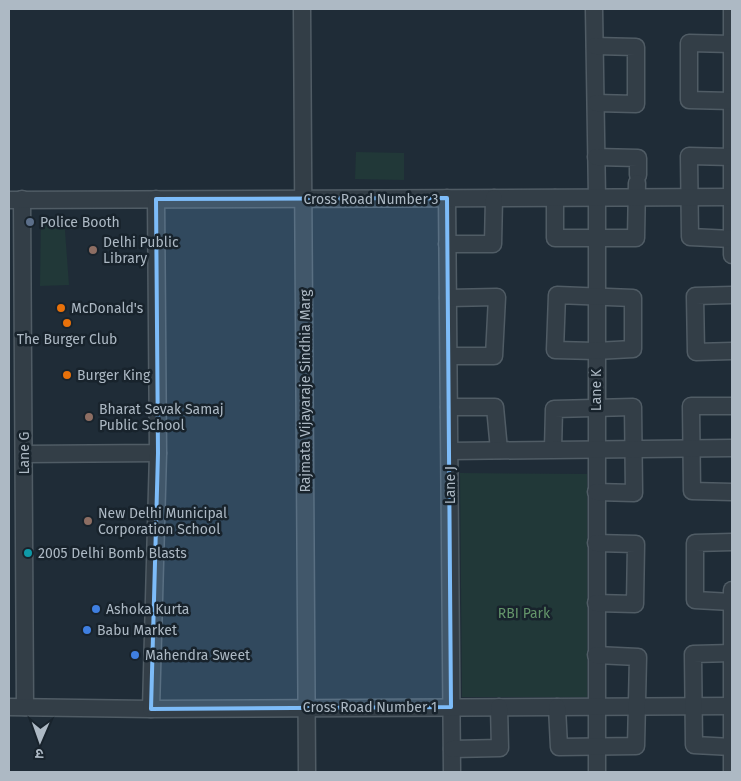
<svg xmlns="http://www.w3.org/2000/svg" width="741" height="781" viewBox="0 0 741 781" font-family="'Fira Sans','Noto Sans Devanagari',sans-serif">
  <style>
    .green { fill: #213838 }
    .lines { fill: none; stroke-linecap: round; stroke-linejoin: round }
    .minor-casing { stroke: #505c65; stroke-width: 19 }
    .minor { stroke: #333e47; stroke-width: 16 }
    .marked { fill: #7dbcf9; fill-opacity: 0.2; stroke: #7dbcf9; stroke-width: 4; stroke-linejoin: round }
    .service-dot { fill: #5c6f8a; stroke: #18232c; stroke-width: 2 }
    .education-dot { fill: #8d6e63; stroke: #18232c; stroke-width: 2 }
    .food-dot { fill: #e8710a; stroke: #18232c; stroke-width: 2 }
    .culture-dot { fill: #0f9aa8; stroke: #18232c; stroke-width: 2 }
    .shop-dot { fill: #3f7fe0; stroke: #18232c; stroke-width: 2 }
    .labels { text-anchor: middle; stroke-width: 5; stroke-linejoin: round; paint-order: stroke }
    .street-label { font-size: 14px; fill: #adb9c4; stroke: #18232c }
    .poi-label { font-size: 14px; fill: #adb9c4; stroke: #18232c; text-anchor: start }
    .park-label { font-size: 14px; fill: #64956a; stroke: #18232c }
  </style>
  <rect width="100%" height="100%" fill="#1f2c37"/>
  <g class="green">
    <path d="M356,152l48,1v27l-49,-1z"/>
    <path d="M41,217h23l5,68 -29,1z"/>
    <path d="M460,473l127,1v223h-125z"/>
  </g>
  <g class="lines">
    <g class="minor-casing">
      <g id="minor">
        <path d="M302,9l5,763"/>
        <path d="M594,9l3,189v574"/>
        <path d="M732,9v246"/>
        <path d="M732,44l-43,-1v57l43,1"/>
        <path d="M595,46l41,1v57l-40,-1"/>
        <path d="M596,157l42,1v17"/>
        <path d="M732,157l-43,-1 1,81 42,2"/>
        <path d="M447,198l5,574"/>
        <path d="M555,198v40h81l1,-55"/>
        <path d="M22,199l3,508"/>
        <path d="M9,200l723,-3"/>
        <path d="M447,244h46l1,-46"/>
        <path d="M557,295l76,3v51l-37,2 -41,-1z"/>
        <path d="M732,295l-37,1 1,56 36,-1"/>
        <path d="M448,298l49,-1 -3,59h-45"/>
        <path d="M732,406h-41l1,85 40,1"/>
        <path d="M449,407h46l4,43"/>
        <path d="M553,449l1,-40 79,-2 1,86 -38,-1"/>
        <path d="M450,451l282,-3"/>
        <path d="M25,454l133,-1 -2,-254"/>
        <path d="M596,543l40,1 -1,60 -39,-1"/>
        <path d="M732,602l-37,-2v-57l37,-1"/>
        <path d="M9,707l142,2 581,-3"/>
        <path d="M557,707l2,40 77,-1 2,-89 -42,-2"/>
        <path d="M151,709l7,-256"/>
        <path d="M732,747l-38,-2 -1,-91 39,-1"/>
        <path d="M452,749l48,-1 -1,-41"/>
        <path d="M732,772v-182"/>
      </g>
    </g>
    <use href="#minor" class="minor"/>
  </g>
  <path class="marked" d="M447,198l4,509 -300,2 7,-256 -2,-254z"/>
  <circle class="service-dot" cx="30" cy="222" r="5"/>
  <g class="education-dot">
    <circle cx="93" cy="250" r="5"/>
    <circle cx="89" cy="417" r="5"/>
    <circle cx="88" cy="521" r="5"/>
  </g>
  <g class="food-dot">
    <circle cx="61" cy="308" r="5"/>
    <circle cx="67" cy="323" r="5"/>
    <circle cx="67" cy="375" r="5"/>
  </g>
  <circle class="culture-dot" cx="28" cy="553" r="5"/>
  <g class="shop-dot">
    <circle cx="96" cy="609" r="5"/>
    <circle cx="87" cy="630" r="5"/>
    <circle cx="135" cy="655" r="5"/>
  </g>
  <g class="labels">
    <g class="street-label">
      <text x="371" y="204">Cross Road Number 3</text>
      <text transform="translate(596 390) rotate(-90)" y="5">Lane K</text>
      <text transform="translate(305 391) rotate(-90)" y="5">Rajmata Vijayaraje Sindhia Marg</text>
      <text transform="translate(24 453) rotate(-90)" y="5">Lane G</text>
      <text transform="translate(450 485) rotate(-90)" y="5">Lane J</text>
      <text x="370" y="712">Cross Road Number 1</text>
    </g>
    <g class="poi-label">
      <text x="40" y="227">Police Booth</text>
      <text x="103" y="247">Delhi Public<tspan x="103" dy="16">Library</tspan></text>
      <text x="71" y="313">McDonald's</text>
      <text x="67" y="344" text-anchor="middle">The Burger Club</text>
      <text x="77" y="380">Burger King</text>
      <text x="99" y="414">Bharat Sevak Samaj<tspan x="99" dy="16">Public School</tspan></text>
      <text x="98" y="518">New Delhi Municipal<tspan x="98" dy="16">Corporation School</tspan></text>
      <text x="38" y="558">2005 Delhi Bomb Blasts</text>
      <text x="106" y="614">Ashoka Kurta</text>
      <text x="97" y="635">Babu Market</text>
      <text x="145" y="660">Mahendra Sweet</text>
    </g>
    <g class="park-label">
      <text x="524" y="618">RBI Park</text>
    </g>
  </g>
  <rect width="741" height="781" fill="none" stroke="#adb9c4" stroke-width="20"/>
  <g transform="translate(40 741) rotate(182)" stroke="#18232c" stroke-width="4" paint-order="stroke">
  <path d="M0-4L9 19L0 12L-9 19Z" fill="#adb9c4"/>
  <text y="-8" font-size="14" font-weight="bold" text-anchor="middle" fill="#adb9c4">उ</text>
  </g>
</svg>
